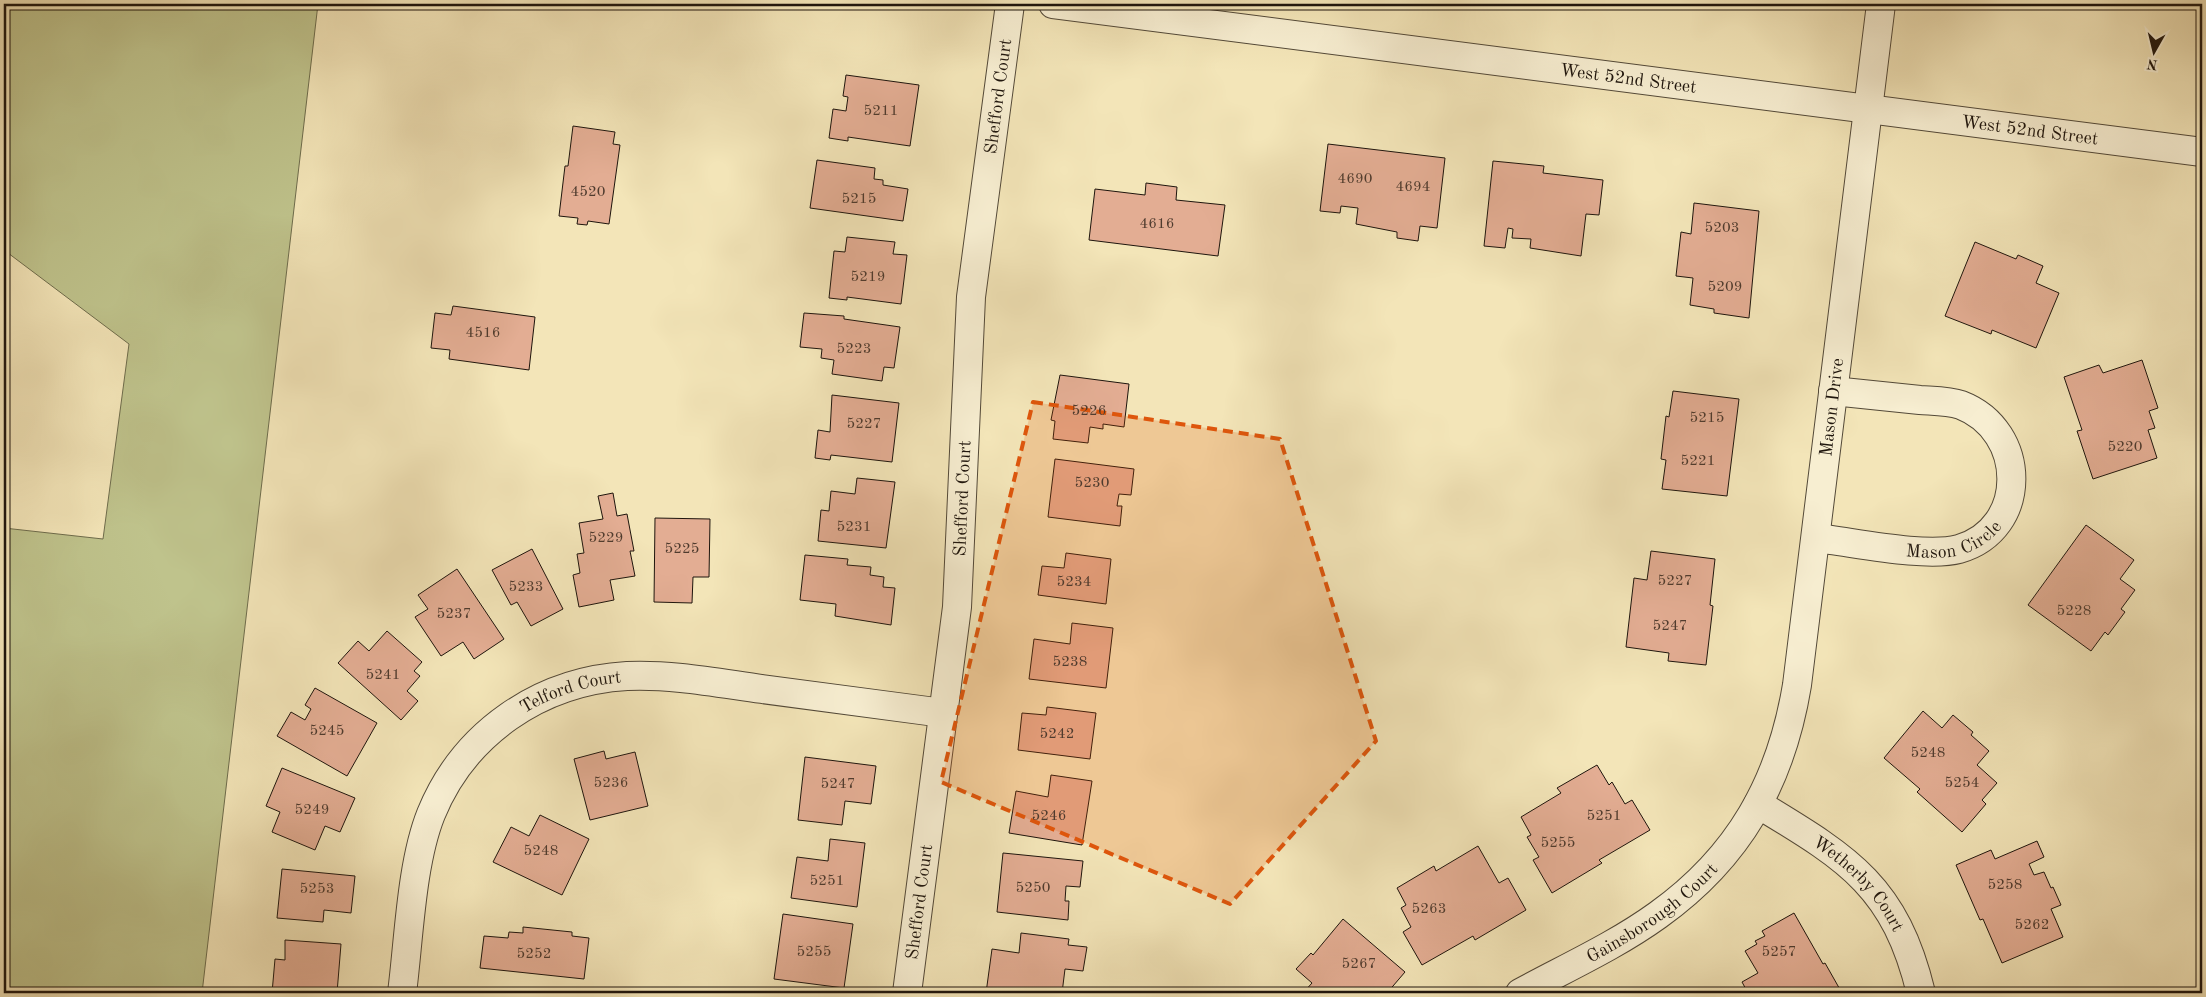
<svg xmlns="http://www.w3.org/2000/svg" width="2206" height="997" viewBox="0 0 2206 997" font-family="'Old Standard TT',serif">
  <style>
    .green { fill: #bfc38c; stroke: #6e6c4c }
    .building { fill: #e3ad93; stroke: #1e150d }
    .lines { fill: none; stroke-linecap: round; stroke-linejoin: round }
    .minor-casing { stroke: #534938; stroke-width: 30 }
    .minor { stroke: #f7eed1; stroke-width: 28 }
    .marked { fill: #de560c; fill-opacity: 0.2; stroke: #de560c; stroke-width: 4; stroke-dasharray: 10 6; stroke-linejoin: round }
    .labels { text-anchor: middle; stroke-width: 4; stroke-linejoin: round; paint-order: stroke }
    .number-label { font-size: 15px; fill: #4f3b2e }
    .street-label { font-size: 18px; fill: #1e150d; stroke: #f7eed1 }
  </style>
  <rect width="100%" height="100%" fill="#f3e5b8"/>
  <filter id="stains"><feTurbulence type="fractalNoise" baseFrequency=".004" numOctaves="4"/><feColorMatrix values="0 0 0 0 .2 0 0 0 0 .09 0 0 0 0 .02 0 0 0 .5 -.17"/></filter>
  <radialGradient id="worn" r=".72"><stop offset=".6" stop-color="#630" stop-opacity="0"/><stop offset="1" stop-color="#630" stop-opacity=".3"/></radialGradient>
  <path class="green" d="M4,4h314l-116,989h-198v-465l99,11 26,-195 -125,-94z"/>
  <g class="building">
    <path d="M846,75l73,10 -9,61 -62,-9v4l-19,-3 4,-29 13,2 2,-14 -5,-1z"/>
    <path d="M573,126l42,6 -2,12 7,1 -11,79 -21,-3 -1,4 -10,-1 1,-6 -19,-2 6,-50h3z"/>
    <path d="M1328,144l117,14 -8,70 -17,-2 -2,15 -21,-3v-6l-41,-8 2,-16 -17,-2 -1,7 -20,-2z"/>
    <path d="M817,160l58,8 -1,11 9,1v5l25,4 -5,32 -93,-13z"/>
    <path d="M1493,161l51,5 -1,7 60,7 -4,35 -13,-1 -5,42 -51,-8 1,-9 -19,-1 1,-9 -5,-1 -3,20 -21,-2z"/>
    <path d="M1146,183l31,4 -1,13 49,5 -7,51 -129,-16 6,-51 50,6z"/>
    <path d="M1694,203l65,8 -10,107 -35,-5v-4l-24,-4 3,-27 -17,-2 5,-44 10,2z"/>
    <path d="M847,237l48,5 -2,12 14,1 -6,49 -54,-7v3l-18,-2 5,-47 11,1z"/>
    <path d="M1975,242l41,17 2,-4 25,11 -7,17 23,10 -23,55 -44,-18 -1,4 -46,-18z"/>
    <path d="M453,306l82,11 -6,53 -80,-11 1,-9 -19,-2 4,-35 16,2z"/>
    <path d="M804,313l40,3v3l56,8 -6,41 -10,-1 -2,14 -50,-7 2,-14 -13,-2 1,-9 -22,-2z"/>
    <path d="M2142,360l16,48 -9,3 6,17 -7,2 9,28 -64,21 -16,-48 5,-1 -18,-53 35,-12 4,8z"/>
    <path d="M1060,375l69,9 -5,43 -21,-3v5l-13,-2 -2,16 -35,-4 2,-18 -4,-1z"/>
    <path d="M1673,391l66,8 -12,97 -65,-7 4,-29 -5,-1 5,-43 3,1z"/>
    <path d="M832,395l67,8 -7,59 -61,-7 -1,5 -15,-2 3,-28 12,2z"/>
    <path d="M1055,459l79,10 -3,26 -12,-1 -2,12h5l-2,20 -72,-9z"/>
    <path d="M857,478l38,4 -9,66 -68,-7 3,-31 8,1 2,-20 24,3z"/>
    <path d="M613,493l4,23 10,-2 7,37h-4l5,25 -25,4 4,20 -35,7 -6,-32 7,-2 -3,-19 7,-1 -5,-30 24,-4 -5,-23z"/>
    <path d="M655,518l55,1 -1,58h-16l-1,26 -38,-1z"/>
    <path d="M2086,525l48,35 -14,19 15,11 -14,19 4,3 -17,23 -3,-3 -14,19 -63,-46z"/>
    <path d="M532,549l31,60 -32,17 -14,-24 -6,3 -19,-35z"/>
    <path d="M1651,551l64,8 -5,46 3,1 -7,59 -38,-4 1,-8 -43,-6 8,-69 13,2z"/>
    <path d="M1066,553l45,6 -5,45 -68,-9 4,-29 22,2z"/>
    <path d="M805,555l43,4 -1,6 24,2 -1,8 14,2 -1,10 12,1 -4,37 -56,-9 1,-12 -36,-4z"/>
    <path d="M457,569l47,70 -30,20 -11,-17 -22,14 -26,-39 13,-8 -10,-14z"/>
    <path d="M1072,623l41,5 -7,60 -77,-9 5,-40 36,5z"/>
    <path d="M387,631l35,31 -8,9 6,5 -13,15 11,10 -17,19 -63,-57 20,-22 11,10z"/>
    <path d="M315,688l62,35 -30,53 -70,-40 14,-24 14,8 6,-11 -6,-4z"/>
    <path d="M1047,707l49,6 -6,46 -72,-9 4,-37 24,2z"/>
    <path d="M1923,711l19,17 11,-13 20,17 -2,3 18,16 -12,14 20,18 -15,17 4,4 -24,28 -45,-40 3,-3 -36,-31z"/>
    <path d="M604,751l2,8 29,-7 13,54 -58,14 -16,-61z"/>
    <path d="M805,757l71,9 -5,38 -26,-3 -3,24 -44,-5z"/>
    <path d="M1597,765l12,20 3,-3 13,22 7,-4 18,30 -51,30 3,3 -50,30 -19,-33 6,-3 -12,-20 4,-2 -10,-18 40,-24 -4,-5z"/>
    <path d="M282,768l73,30 -15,34 -15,-6 -10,24 -43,-18 8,-20 -14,-6z"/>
    <path d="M1051,775l41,6 -10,64 -73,-12 7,-42 32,6z"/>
    <path d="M540,815l49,24 -27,56 -69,-33 18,-35 18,9z"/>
    <path d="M830,839l35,4 -8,64 -66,-9 6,-41 31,4z"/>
    <path d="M2037,841l7,16 -15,7 5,11 10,-3 7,16 2,-1 8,18 -10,4 12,28 -61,26 -19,-44 -3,1 -24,-55 35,-15 4,9z"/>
    <path d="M1478,846l21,37 9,-5 18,32 -51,30 -2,-4 -51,29 -19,-33 8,-5 -10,-19 5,-3 -9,-17 37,-22 2,5z"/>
    <path d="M1003,853l80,8 -3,26 -14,-1 -1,15h4l-1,19 -71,-8z"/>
    <path d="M282,869l73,7 -4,37 -27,-3 -1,12 -46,-4z"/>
    <path d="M1794,913l29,51 2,-1 17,30h-94l-6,-11 16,-9 -13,-22 12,-7 -2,-3 10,-5 -3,-5z"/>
    <path d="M783,914l70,10 -9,64 -70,-9z"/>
    <path d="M1343,919l62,53 -18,21h-84l9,-10 -16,-14 15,-16 2,2z"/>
    <path d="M523,927l49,5v4l17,2 -5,41 -104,-11 4,-32 24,2 1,-6 14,1z"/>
    <path d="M1021,933l48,6 -1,6 19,2 -4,24 -18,-2 -3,24h-76l6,-44 27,4z"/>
    <path d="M285,940l56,4 -4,49h-65l3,-34 10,1z"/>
  </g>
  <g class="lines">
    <g class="minor-casing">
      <g id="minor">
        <path id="s1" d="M1053,4l1149,148"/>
        <path id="s2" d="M1816,538c37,4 109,20 143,11 70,-20 69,-118 2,-144 -12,-4 -28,-4 -41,-5 -29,-3 -58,-6 -87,-9"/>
        <path id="s3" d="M1758,804c89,54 137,81 163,189"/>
        <path id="s4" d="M402,993c7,-54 9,-129 29,-179 33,-81 109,-133 196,-138 45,-2 91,7 135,13 60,8 120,16 181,24"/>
        <path id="s5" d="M907,993l50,-386 14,-310 39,-293"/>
        <path id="s6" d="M1520,993c46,-25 95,-47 138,-78 81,-58 123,-133 139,-230l84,-681"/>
      </g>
    </g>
    <use href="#minor" class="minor"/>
  </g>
  <path class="marked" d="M1033,402l247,37 96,302 -146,163 -289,-122z"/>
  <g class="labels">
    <g class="number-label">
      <text x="881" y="115">5211</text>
      <text x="1355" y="183">4690</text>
      <text x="1413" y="191">4694</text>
      <text x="588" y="196">4520</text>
      <text x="859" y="203">5215</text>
      <text x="1157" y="228">4616</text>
      <text x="1722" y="232">5203</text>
      <text x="868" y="281">5219</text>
      <text x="1725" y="291">5209</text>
      <text x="483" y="337">4516</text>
      <text x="854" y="353">5223</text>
      <text x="1089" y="415">5226</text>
      <text x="1707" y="422">5215</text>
      <text x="864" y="428">5227</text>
      <text x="2125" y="451">5220</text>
      <text x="1698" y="465">5221</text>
      <text x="1092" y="487">5230</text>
      <text x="854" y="531">5231</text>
      <text x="606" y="542">5229</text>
      <text x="682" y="553">5225</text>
      <text x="1675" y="585">5227</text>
      <text x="1074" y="586">5234</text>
      <text x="526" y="591">5233</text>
      <text x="2074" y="615">5228</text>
      <text x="454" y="618">5237</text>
      <text x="1670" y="630">5247</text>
      <text x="1070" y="666">5238</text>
      <text x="383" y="679">5241</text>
      <text x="327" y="735">5245</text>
      <text x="1057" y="738">5242</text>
      <text x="1928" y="757">5248</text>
      <text x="611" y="787">5236</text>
      <text x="1962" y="787">5254</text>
      <text x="838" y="788">5247</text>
      <text x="312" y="814">5249</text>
      <text x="1049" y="820">5246</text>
      <text x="1604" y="820">5251</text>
      <text x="1558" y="847">5255</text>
      <text x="541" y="855">5248</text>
      <text x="827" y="885">5251</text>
      <text x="2005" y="889">5258</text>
      <text x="1033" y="892">5250</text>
      <text x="317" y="893">5253</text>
      <text x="1429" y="913">5263</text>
      <text x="2032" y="929">5262</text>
      <text x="814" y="956">5255</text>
      <text x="1779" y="956">5257</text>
      <text x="534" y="958">5252</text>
      <text x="1359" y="968">5267</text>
    </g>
    <g class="street-label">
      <text dy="6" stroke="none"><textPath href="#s1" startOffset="580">West 52nd Street</textPath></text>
      <text dy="6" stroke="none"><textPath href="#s5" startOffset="902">Shefford Court</textPath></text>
      <text dy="6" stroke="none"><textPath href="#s1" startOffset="985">West 52nd Street</textPath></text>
      <text dy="6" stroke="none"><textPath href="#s6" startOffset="715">Mason Drive</textPath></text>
      <text dy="6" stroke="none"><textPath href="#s5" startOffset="498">Shefford Court</textPath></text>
      <text dy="6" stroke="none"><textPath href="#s2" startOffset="141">Mason Circle</textPath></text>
      <text dy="6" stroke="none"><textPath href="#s4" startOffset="376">Telford Court</textPath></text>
      <text dy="6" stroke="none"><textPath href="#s3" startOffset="130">Wetherby Court</textPath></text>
      <text dy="6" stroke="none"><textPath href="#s5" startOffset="92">Shefford Court</textPath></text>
      <text dy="6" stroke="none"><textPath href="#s6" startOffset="155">Gainsborough Court</textPath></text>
    </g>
  </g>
  <rect width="2206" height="997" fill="none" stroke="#f3e5b8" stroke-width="20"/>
  <rect x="5" y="5" width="2196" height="987" fill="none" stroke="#1e150d" stroke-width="2.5"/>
  <rect x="10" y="10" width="2186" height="977" fill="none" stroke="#1e150d"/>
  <g transform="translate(2154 52) rotate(188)" stroke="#f7eed1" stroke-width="4" paint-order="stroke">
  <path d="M0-4L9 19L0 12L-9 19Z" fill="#1e150d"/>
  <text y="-8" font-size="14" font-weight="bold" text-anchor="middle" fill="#1e150d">N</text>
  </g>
  <rect width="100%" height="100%" filter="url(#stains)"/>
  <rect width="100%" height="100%" fill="url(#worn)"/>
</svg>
